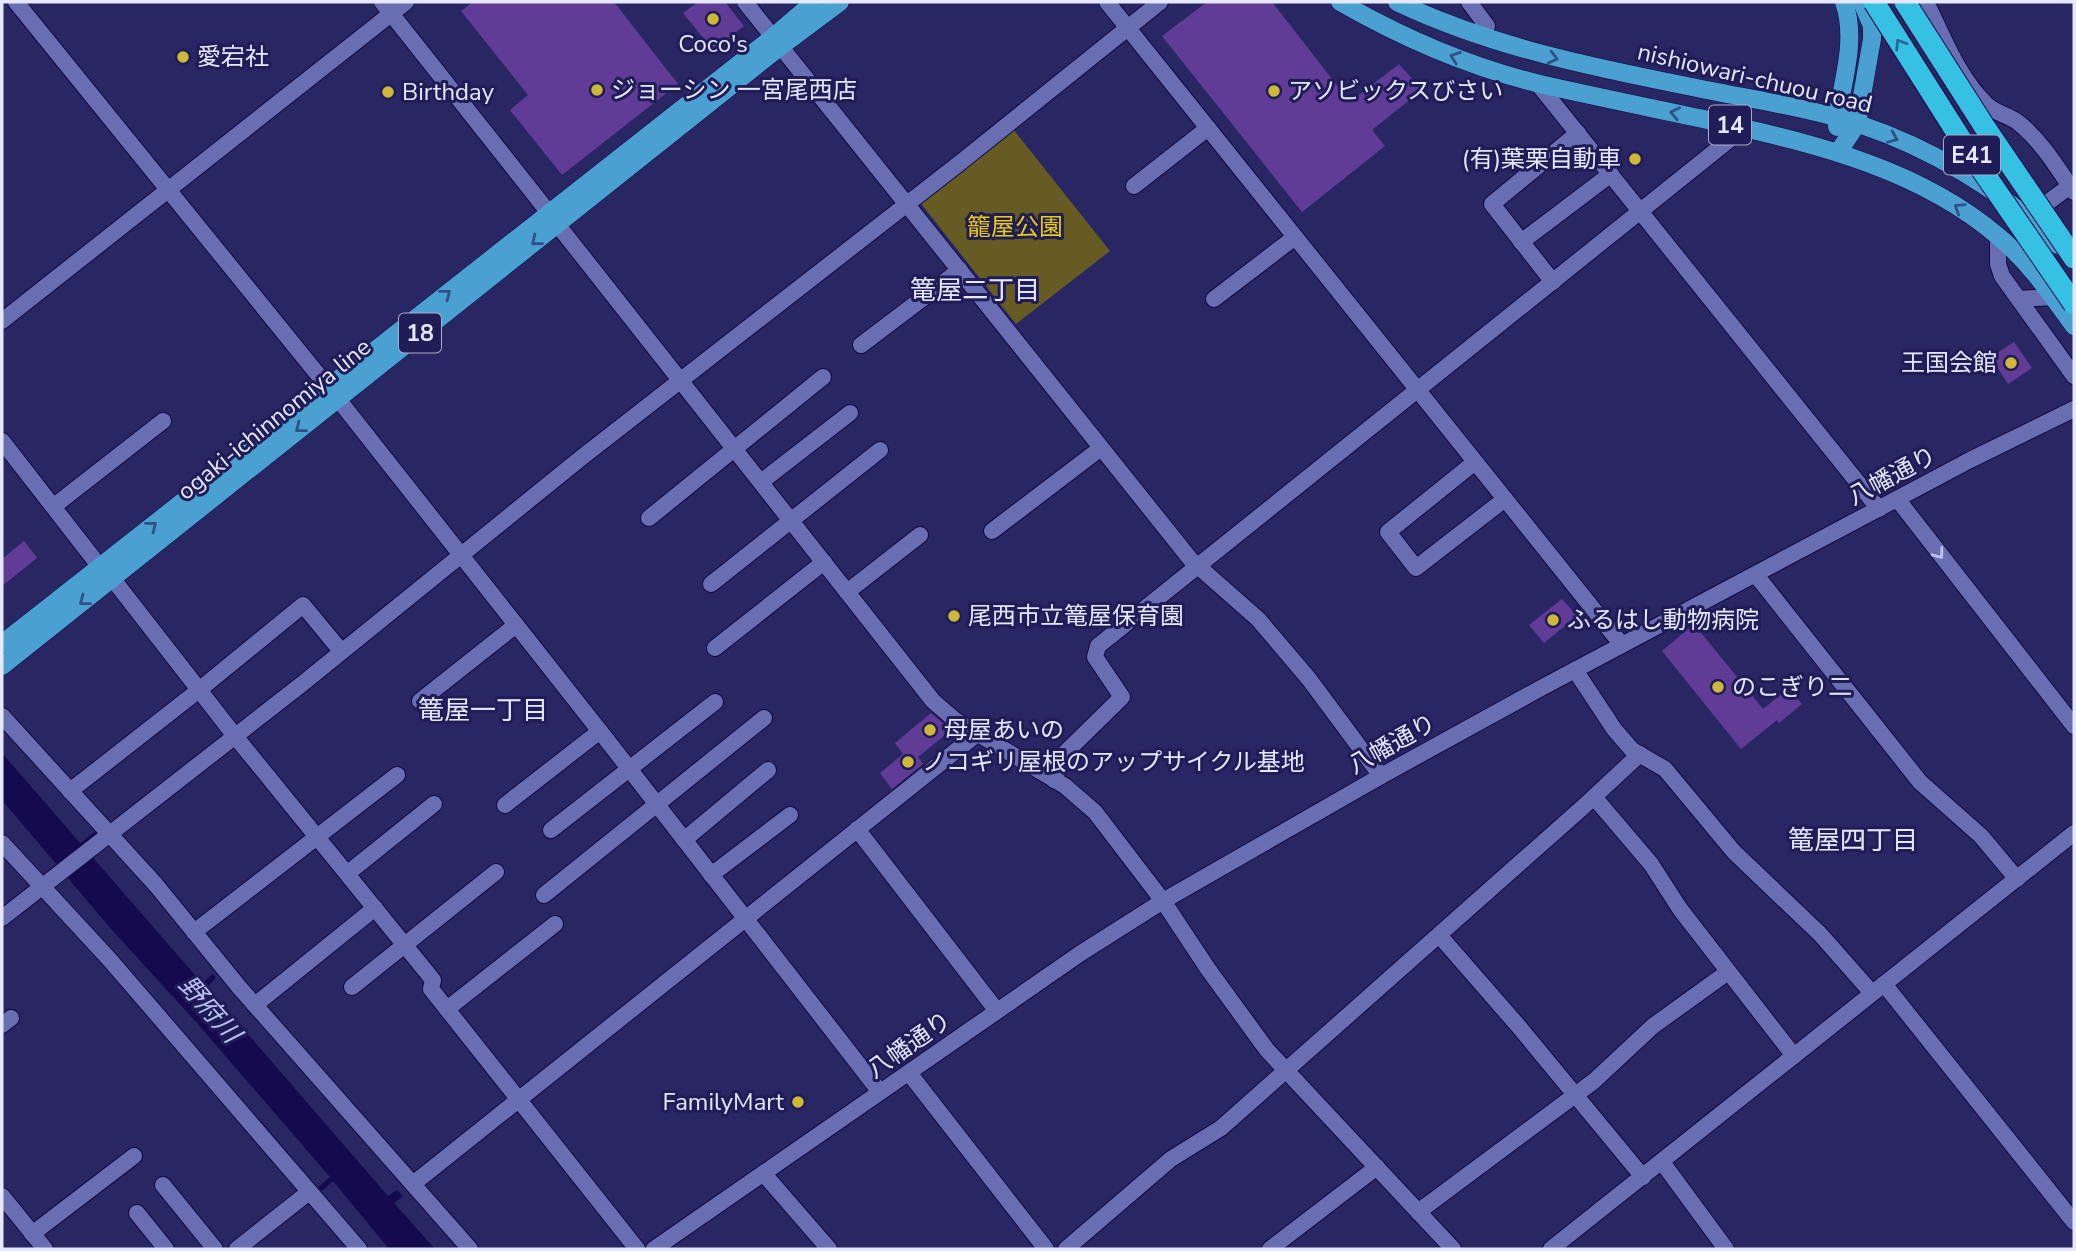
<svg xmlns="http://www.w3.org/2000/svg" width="2076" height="1251" viewBox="0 0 2076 1251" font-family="'Nunito Sans','Noto Sans JP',sans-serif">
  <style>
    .green { fill: #655b23 }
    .water { fill: #160a4f }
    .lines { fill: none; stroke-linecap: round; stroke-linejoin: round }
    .stream { stroke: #160a4f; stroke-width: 5 }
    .building { fill: #613c97 }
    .minor-casing { stroke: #130a46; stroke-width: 18 }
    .major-casing { stroke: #130a46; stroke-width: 19 }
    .minor { stroke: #696eb2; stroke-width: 16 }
    .major { stroke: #4aa0d0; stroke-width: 18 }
    .highway-bridge-casing { stroke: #130a46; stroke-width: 23; stroke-linecap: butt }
    .highway-bridge { stroke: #36c1e4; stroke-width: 21 }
    .oneway { stroke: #296697 }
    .oneway2 { stroke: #305188 }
    .oneway3 { stroke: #c0c3e8 }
    .poi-dot { fill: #ceb837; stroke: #1f1c58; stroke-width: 2.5 }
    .labels { text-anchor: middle; stroke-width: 6; stroke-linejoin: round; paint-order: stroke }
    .shield { fill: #1f1c58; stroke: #aaabcd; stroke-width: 2 }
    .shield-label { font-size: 23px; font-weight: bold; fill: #e5e8ff }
    .poi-label { font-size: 24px; fill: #e5e8ff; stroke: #1f1c58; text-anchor: start }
    .street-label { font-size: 24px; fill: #e5e8ff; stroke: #1f1c58 }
    .park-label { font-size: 24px; fill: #e8cc0d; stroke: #1f1c58 }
    .neighbourhood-label { font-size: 26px; fill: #e5e8ff; stroke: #1f1c58 }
    .water-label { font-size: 26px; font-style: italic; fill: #bbc1f2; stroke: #1f1c58 }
  </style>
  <rect width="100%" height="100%" fill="#282763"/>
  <path class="green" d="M1013,129l97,122 -94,73 -97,-123z"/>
  <path class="water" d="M2,753l200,230 11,-9 3,4 -9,9 181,209 9,-6 6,6 -9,7 41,46h-46l-56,-68 -11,10 -4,-4 12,-10 -134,-155 -85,-93 -109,-129z"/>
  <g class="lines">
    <path class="stream" d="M78,848l17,-13"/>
  </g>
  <g class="building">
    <path d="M473,2h141l64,82 -116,91 -52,-65 18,-15 -67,-84z"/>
    <path d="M698,2h27l19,24 -31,24 -30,-37z"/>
    <path d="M1207,2h65l78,100 49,-38 23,26 -50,40 13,16 -83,66 -140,-176z"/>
    <path d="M2014,342l18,26 -24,16 -17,-27z"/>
    <path d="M24,541l13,17 -35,28v-27z"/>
    <path d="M1562,599l15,17 -33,27 -15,-18z"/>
    <path d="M1694,624l69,85 26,-21 13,16 -23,19 -2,-3 -36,29 -79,-98z"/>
    <path d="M931,713l20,17 -33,27 5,7 -31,25 -12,-16 23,-19 -8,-11z"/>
  </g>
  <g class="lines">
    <g class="minor-casing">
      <g id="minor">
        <path d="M16,2l312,385"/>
        <path d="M382,2l167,211"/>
        <path d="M745,2l446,558 67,59 51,60 72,97"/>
        <path d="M1107,2l515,643"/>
        <path d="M1469,2l18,24 -4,11"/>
        <path d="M1926,2c17,34 32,76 61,103 9,9 23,10 33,19 22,18 38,45 54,68"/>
        <path d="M1538,84l341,425"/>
        <path d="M1134,186l74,-58"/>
        <path d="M2032,214l38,-28"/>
        <path d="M557,224l376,477 22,19 110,66 30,26 68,89 45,68 59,81 186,199"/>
        <path d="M1998,235v29l4,12 72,100"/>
        <path d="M1521,242l90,-68"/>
        <path d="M1553,282l-61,-78 86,-71"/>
        <path d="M1214,299l81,-62"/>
        <path d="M2019,299l34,-2"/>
        <path d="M2,321l404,-319"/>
        <path d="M861,345l99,-75"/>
        <path d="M338,399l272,345 270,348"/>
        <path d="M2,441l98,126"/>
        <path d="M1475,462l-87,70 28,36 89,-69"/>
        <path d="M761,482l89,-69"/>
        <path d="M1898,500l176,226"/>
        <path d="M54,506l109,-85"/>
        <path d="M649,518l174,-141"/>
        <path d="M992,531l109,-83"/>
        <path d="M1756,575l164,207 61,54 36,43"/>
        <path d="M112,578l123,158 198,244 -2,9 206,260"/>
        <path d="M711,584l169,-134"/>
        <path d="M847,592l73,-57"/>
        <path d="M715,648l109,-86"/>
        <path d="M1575,670l39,59 18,21 33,19 69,83 86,82 52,59"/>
        <path d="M420,701l96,-76"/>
        <path d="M2,716l154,169 83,102 231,262"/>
        <path d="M1054,780l10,-26 58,-57 -27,-40 3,-11 646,-518"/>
        <path d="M70,791l129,-101 104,-85 38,46"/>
        <path d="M1594,797l57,67 29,45 114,147"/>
        <path d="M505,805l95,-74"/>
        <path d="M857,829l140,182"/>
        <path d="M551,830l164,-128"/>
        <path d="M684,840l84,-70"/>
        <path d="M2,843l108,117 249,289"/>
        <path d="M348,873l86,-69"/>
        <path d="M711,875l79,-60"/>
        <path d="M544,895l220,-177"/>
        <path d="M2,918l300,-234 279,-226 380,-296 199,-160"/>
        <path d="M194,932l203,-157"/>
        <path d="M1439,935l81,93 123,149"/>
        <path d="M1884,984l190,238"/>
        <path d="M352,987l144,-115"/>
        <path d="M255,1005l120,-97"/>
        <path d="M447,1009l108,-85"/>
        <path d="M2,1025l9,-7"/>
        <path d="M909,1073l137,176"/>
        <path d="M1662,1162l64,87"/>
        <path d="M764,1174l65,75"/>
        <path d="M413,1184l564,-450"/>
        <path d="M163,1185l52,64"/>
        <path d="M2,1196l43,53"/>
        <path d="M1418,1212l176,-131 59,-55 75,-54"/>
        <path d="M137,1213l29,36"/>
        <path d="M32,1234l102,-78"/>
        <path d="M237,1249l72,-57"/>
        <path d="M654,1249l427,-296 82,-52 218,-125 160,-88 429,-228 104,-51"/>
        <path d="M1066,1249l105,-90 50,-31 362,-321 57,-53"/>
        <path d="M1270,1249l107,-82"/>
        <path d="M1551,1249l523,-416"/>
      </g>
    </g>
    <g class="major-casing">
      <g id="major">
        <path d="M1340,2c63,36 129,65 200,82 61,14 122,26 182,39 97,22 199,47 277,114 30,25 52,57 75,89"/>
        <path d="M1397,2c101,48 210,68 320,90 46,9 94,17 139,31 75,25 146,67 202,122"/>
        <path d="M1837,127v-9c6,-38 20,-79 7,-116"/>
        <path d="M1839,151l18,-27 15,-85v-13l-10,-24"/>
        <path d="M2,644l771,-607 41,-35"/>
        <path d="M2,666l779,-620 59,-44"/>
      </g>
    </g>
    <use href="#minor" class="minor"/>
    <use href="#major" class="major"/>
    <g class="highway-bridge-casing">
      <g id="highway-bridge">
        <path d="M1874,2l88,139 112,163"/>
        <path d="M1905,2l79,124 90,132"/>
      </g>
    </g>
    <use href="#highway-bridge" class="highway-bridge"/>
  </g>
  <defs><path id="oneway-chevron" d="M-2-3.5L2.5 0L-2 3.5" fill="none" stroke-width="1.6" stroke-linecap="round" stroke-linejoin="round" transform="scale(1.75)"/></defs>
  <use class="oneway" href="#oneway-chevron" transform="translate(1900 44) rotate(-122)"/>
  <g class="oneway2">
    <use href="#oneway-chevron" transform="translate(1455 57) rotate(-160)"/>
    <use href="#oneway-chevron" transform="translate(1553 58) rotate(14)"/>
    <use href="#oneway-chevron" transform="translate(1675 113) rotate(-168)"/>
    <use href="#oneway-chevron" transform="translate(1893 138) rotate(23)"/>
    <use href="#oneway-chevron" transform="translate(1959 208) rotate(-148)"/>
    <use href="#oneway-chevron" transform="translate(536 241) rotate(141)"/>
    <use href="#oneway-chevron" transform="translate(446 294) rotate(-38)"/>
    <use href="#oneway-chevron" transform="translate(300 428) rotate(142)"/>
    <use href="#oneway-chevron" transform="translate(152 526) rotate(-38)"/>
    <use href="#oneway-chevron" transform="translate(84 601) rotate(142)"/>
  </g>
  <use class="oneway3" href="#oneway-chevron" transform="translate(1939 554) rotate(53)"/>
  <g class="poi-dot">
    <circle cx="713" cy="19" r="7"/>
    <circle cx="183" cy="57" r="7"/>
    <circle cx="597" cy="90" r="7"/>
    <circle cx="1274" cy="91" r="7"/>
    <circle cx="388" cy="92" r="7"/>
    <circle cx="1635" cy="159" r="7"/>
    <circle cx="2011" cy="363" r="7"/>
    <circle cx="954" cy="616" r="7"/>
    <circle cx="1553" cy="620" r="7"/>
    <circle cx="1718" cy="687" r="7"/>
    <circle cx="930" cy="730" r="7"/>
    <circle cx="908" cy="762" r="7"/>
    <circle cx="798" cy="1102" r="7"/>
  </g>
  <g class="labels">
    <g class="shield">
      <rect x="1709" y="105.5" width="42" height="39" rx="5"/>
      <rect x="1944" y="135.5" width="56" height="39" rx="5"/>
      <rect x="399" y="313.5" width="42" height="39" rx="5"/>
    </g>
    <g class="shield-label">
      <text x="1730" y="133">14</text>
      <text x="1972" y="163">E41</text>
      <text x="420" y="341">18</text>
    </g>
    <g class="poi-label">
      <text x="713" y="52" text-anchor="middle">Coco's</text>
      <text x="197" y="65">愛宕社</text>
      <text x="611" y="98">ジョーシン 一宮尾西店</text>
      <text x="1288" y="99">アソビックスびさい</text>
      <text x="402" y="100">Birthday</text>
      <text x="1621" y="167" text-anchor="end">(有)葉栗自動車</text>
      <text x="1997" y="371" text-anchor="end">王国会館</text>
      <text x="968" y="624">尾西市立篭屋保育園</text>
      <text x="1567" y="628">ふるはし動物病院</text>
      <text x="1732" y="695">のこぎり二</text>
      <text x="944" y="738">母屋あいの</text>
      <text x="922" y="770">ノコギリ屋根のアップサイクル基地</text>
      <text x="784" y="1110" text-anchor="end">FamilyMart</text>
    </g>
    <g class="street-label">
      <text transform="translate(1755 78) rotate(13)" y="8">nishiowari-chuou road</text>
      <text transform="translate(274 419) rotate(-39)" y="8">ogaki-ichinnomiya line</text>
      <text transform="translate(1892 476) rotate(-28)" y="8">八幡通り</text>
      <text transform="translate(1392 744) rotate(-29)" y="8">八幡通り</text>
      <text transform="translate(909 1045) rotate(-35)" y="8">八幡通り</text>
    </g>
    <g class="park-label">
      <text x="1015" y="235">籠屋公園</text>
    </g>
    <g class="neighbourhood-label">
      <text x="975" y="299">篭屋二丁目</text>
      <text x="483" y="719">篭屋一丁目</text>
      <text x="1853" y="849">篭屋四丁目</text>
    </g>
    <g class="water-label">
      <text transform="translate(210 1009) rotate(49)" y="9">野府川</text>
    </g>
  </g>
  <rect width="2076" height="1251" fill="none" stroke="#e5e8ff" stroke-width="7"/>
</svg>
